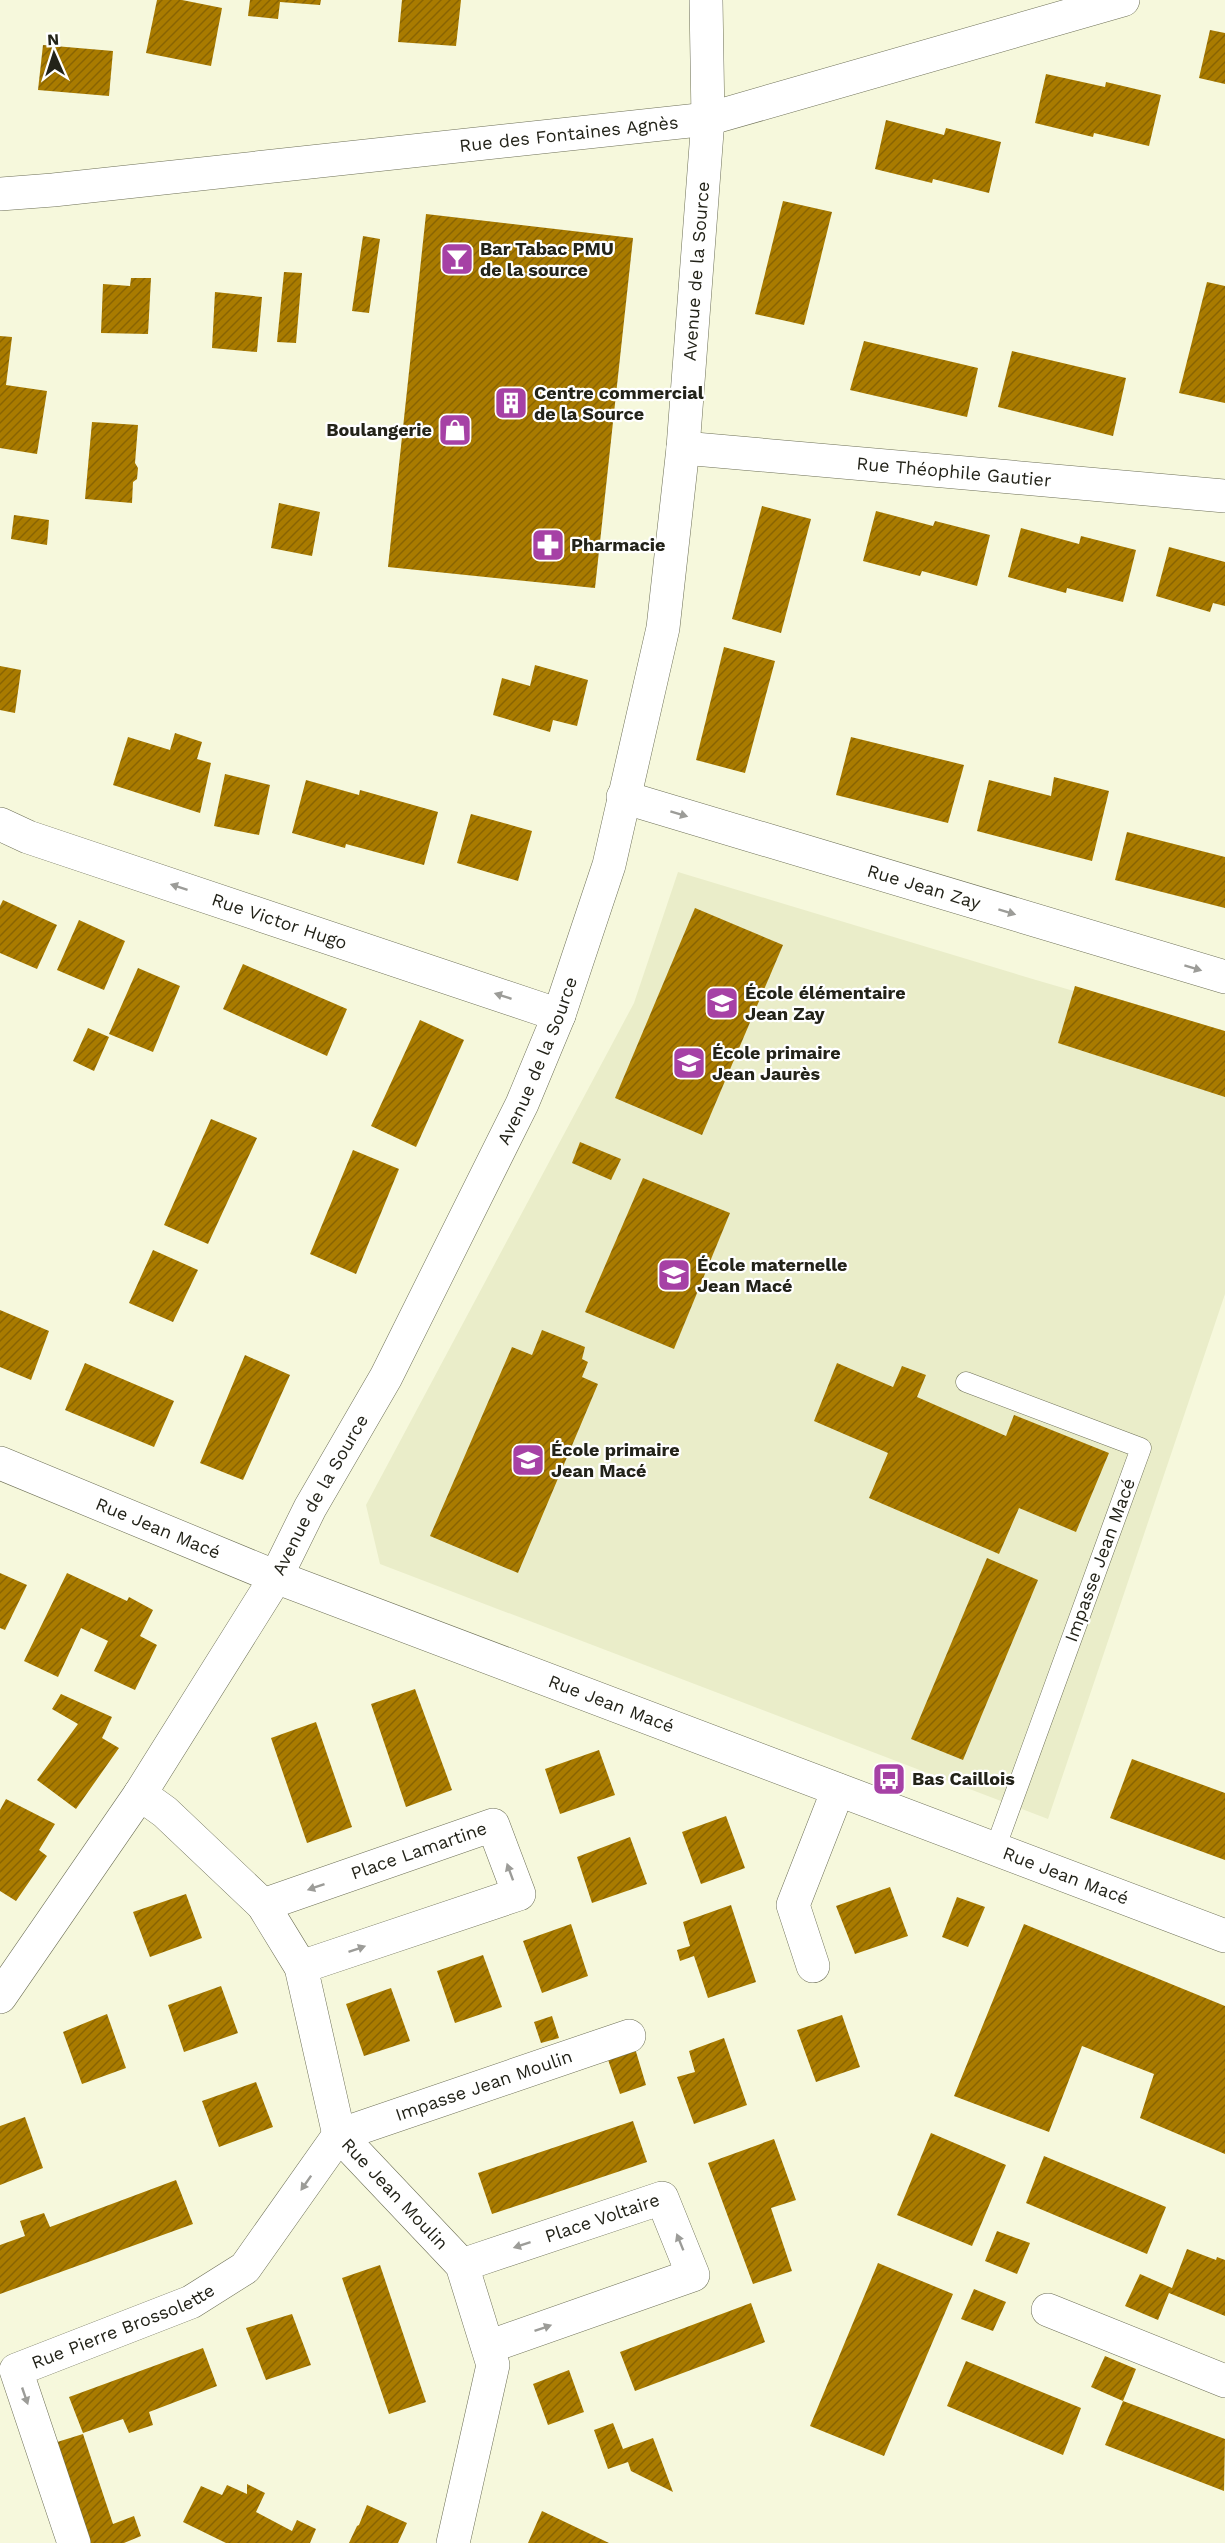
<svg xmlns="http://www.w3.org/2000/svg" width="1225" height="2543" viewBox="0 0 1225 2543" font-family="'Work Sans',sans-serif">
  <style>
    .built { fill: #eaedc9 }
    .building { fill: url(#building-hatch) }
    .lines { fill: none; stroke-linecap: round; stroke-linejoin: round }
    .service-casing { stroke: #6e7057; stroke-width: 21 }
    .minor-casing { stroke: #6e7057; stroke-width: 34 }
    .service { stroke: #fff; stroke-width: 20 }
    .minor { stroke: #fff; stroke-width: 33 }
    .oneway { fill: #9c9c98 }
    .labels { text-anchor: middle; stroke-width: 4.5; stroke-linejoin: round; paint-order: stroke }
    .street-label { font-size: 18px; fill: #232319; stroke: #fff }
    .poi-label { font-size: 18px; font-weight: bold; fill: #232319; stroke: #fff; text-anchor: start }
  </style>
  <defs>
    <pattern id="building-hatch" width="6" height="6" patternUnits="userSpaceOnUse" patternTransform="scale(1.5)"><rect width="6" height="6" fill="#a97b00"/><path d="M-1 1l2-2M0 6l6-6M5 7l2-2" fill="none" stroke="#896402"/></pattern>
  </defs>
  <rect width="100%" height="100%" fill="#f6f8dc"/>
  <path class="built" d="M678,872l358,108 189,55v259l-177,525 -668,-255 -14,-59 268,-502z"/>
  <g class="building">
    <path d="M157,0h25l40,8 -11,58 -65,-13z"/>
    <path d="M250,0h71l-1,5 -40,-3 -2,17 -30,-3z"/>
    <path d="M402,0h59l-5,46 -58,-4z"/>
    <path d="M1210,30l15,3v51l-26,-6z"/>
    <path d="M43,45l70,6 -4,45 -71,-6z"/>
    <path d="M1046,74l59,13 1,-5 55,13 -12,51 -55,-13 -1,4 -58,-14z"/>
    <path d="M886,120l58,15 2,-7 55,14 -12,51 -56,-14 -1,4 -57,-14z"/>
    <path d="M783,201l49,11 -28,113 -49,-11z"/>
    <path d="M426,214l207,24 -38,350 -207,-21z"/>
    <path d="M363,236l17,3 -11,74 -17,-2z"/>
    <path d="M284,272l18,1 -6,70 -19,-1z"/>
    <path d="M131,278h20l-3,56 -47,-1 2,-49 27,2z"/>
    <path d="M1207,282l18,4v117l-46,-10z"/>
    <path d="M215,292l47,5 -5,55 -45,-4z"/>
    <path d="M0,336l12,1 -6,48 41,6 -10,63 -37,-6z"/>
    <path d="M864,341l114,27 -11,49 -117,-27z"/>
    <path d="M1012,351l114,27 -13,58 -115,-29z"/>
    <path d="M92,422l46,3 -3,38 3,5 -1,11 -4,3 -1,21 -47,-4z"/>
    <path d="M279,503l41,9 -8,44 -41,-8z"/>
    <path d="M762,506l49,13 -30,114 -49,-14z"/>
    <path d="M876,511l57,15 2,-5 55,14 -13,51 -55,-15 -2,5 -57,-15z"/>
    <path d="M14,515l35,5 -2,25 -36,-6z"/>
    <path d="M1021,528l58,16 2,-8 55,14 -13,52 -56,-14 -1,5 -58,-16z"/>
    <path d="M1169,547l56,15v44l-12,-3 -3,9 -54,-16z"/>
    <path d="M724,647l51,14 -30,112 -49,-13z"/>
    <path d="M535,665l53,15 -11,46 -24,-6 -3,12 -57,-17 9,-37 28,8z"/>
    <path d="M0,666l21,4 -6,43 -15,-3z"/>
    <path d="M175,733l27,9 -5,17 14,4 -11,50 -87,-28 15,-48 42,13z"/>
    <path d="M851,737l113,28 -16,58 -112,-28z"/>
    <path d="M225,774l45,11 -11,50 -45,-9z"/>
    <path d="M1054,777l55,14 -17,70 -115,-30 12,-51 62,16z"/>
    <path d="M306,780l53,15 1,-5 78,22 -14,53 -78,-21 -1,4 -53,-15z"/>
    <path d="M471,814l61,17 -14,50 -61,-18z"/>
    <path d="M1127,832l98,25v51l-110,-28z"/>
    <path d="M3,900l54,25 -20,44 -37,-16v-47z"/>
    <path d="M695,908l88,37 -81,190 -87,-37z"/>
    <path d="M79,920l46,21 -21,49 -47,-20z"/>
    <path d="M243,964l104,45 -20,47 -104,-47z"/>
    <path d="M138,968l42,18 -27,66 -44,-18z"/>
    <path d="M1075,986l150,45v66l-167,-54z"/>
    <path d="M420,1020l44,20 -48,107 -45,-21z"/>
    <path d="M88,1028l21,9 -15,34 -21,-10z"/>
    <path d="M211,1119l46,19 -49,106 -44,-19z"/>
    <path d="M580,1142l41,17 -10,21 -39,-17z"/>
    <path d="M353,1150l46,19 -43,105 -46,-20z"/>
    <path d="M643,1178l87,35 -56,136 -89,-37z"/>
    <path d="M153,1250l45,20 -25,52 -44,-19z"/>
    <path d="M0,1310l49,21 -18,49 -31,-13z"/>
    <path d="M542,1330l43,17 -3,12 6,3 -6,15 16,7 -80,189 -88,-37 82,-189 20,8z"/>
    <path d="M245,1355l45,20 -47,105 -43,-17z"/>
    <path d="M85,1363l89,38 -20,46 -89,-37z"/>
    <path d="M837,1363l56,24 9,-21 24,9 -9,22 89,39 8,-21 95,38 -33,79 -57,-24 -20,46 -130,-56 19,-45 -74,-32z"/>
    <path d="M987,1558l51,22 -75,180 -52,-21z"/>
    <path d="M0,1573l27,12 -22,45 -5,-2z"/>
    <path d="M67,1573l60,28 2,-4 24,13 -13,26 17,9 -22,45 -41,-19 14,-30 -27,-13 -23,49 -34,-16z"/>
    <path d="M415,1689l37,101 -46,17 -35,-103z"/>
    <path d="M61,1694l51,23 -10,21 17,10 -43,61 -39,-29 41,-56 -26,-15z"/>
    <path d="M316,1722l36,105 -45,16 -36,-105z"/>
    <path d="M599,1750l16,45 -55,19 -15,-45z"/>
    <path d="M1132,1759l93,34v67l-115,-42z"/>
    <path d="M6,1799l49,25 -16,26 8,6 -31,45 -16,-10v-81z"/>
    <path d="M726,1816l19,52 -44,16 -19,-52z"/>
    <path d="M630,1837l17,47 -55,19 -15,-46z"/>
    <path d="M890,1887l18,49 -53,18 -19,-48z"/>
    <path d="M186,1894l16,44 -52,19 -17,-45z"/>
    <path d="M957,1897l28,10 -17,40 -26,-10z"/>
    <path d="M731,1905l25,77 -48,16 -14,-42 -14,5 -3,-11 13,-4 -7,-24z"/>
    <path d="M571,1924l17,52 -46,17 -19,-52z"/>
    <path d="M1024,1924l201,82v148l-85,-36 14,-44 -72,-28 -33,86 -95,-36z"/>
    <path d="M483,1955l19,52 -47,16 -18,-52z"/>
    <path d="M221,1986l17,47 -54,19 -16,-47z"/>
    <path d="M391,1988l19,53 -46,15 -18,-52z"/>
    <path d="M107,2014l19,54 -44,16 -19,-52z"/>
    <path d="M842,2015l18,52 -44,15 -19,-52z"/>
    <path d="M552,2016l7,22 -18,5 -7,-21z"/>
    <path d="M724,2038l23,67 -53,19 -17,-47 18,-5 -6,-21z"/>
    <path d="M634,2045l12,40 -26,9 -14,-40z"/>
    <path d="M256,2082l17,45 -54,20 -17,-46z"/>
    <path d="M25,2117l18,51 -43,17v-59z"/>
    <path d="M633,2121l14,41 -155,52 -14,-41z"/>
    <path d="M931,2133l75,32 -34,81 -75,-31z"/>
    <path d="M774,2139l22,61 -25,8 21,63 -39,13 -45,-121z"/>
    <path d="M1044,2156l122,51 -19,47 -121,-51z"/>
    <path d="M176,2180l17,44 -193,70v-49l25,-9 -5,-15 24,-8 6,14z"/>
    <path d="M997,2231l33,12 -13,31 -32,-13z"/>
    <path d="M1187,2249l29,11 1,-3 8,3v56l-56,-23 -11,27 -33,-14 15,-32 32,14z"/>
    <path d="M878,2263l75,31 -69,162 -74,-30z"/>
    <path d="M380,2265l46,137 -37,12 -47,-136z"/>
    <path d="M974,2289l32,13 -13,29 -32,-12z"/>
    <path d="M751,2303l14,39 -130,49 -15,-39z"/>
    <path d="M292,2314l19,51 -45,15 -20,-52z"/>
    <path d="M203,2348l14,38 -68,26 4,13 -24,8 -6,-14 -40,14 -14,-36z"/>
    <path d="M1105,2356l31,13 -13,32 102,38 -1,52 -119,-46 18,-44 -32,-14z"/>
    <path d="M966,2361l115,47 -18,47 -116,-49z"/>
    <path d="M569,2370l15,42 -36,13 -15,-41z"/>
    <path d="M613,2423l10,26 30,-11 20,54 -42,-21 -3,-9 -20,7 -14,-39z"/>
    <path d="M83,2434l30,90 21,-8 7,20 -17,7h-35l-35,-100z"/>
    <path d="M247,2484l18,9 -9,19 36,19 5,-11 19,9 -6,14h-84l-43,-21 18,-36 21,9 5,-10 20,9z"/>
    <path d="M367,2505l40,18 -9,20h-49l8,-17 2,-1z"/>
    <path d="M542,2511l67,32h-81z"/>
  </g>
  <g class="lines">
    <g class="service-casing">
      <path id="service" d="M966,1382l175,66 -146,401"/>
    </g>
    <g class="minor-casing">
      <g id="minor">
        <path id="s1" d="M0,194l53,-4 655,-71 415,-119"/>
        <path id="s2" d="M683,448l542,48"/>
        <path id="s3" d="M623,797l602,180"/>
        <path id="s4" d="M0,824l28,13 531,178"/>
        <path id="s5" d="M0,1463l276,114 949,359"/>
        <path id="s6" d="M140,1794l25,18 98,93 38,62 38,168 123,130 31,100 -40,178"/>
        <path id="s7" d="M263,1905l230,-80 26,69 -218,73"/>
        <path d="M813,1966l-20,-61 45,-115"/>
        <path id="s8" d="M0,1997l140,-203 136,-217 34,-69 76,-131 136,-273 37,-89 50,-150 54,-237 20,-180 25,-329 -2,-119"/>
        <path id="s9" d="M462,2265l200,-67 31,77 -205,72"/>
        <path d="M1048,2310l177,71"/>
        <path id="s10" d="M74,2543l-58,-173 175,-68 54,-34 94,-133 290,-99"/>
      </g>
    </g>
    <use href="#service" class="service"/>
    <use href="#minor" class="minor"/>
  </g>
  <defs><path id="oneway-solid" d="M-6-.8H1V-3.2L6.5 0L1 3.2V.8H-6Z" transform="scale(1.5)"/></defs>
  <g class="oneway">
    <use href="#oneway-solid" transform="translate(679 814) rotate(17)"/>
    <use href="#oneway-solid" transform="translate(179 887) rotate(-162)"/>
    <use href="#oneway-solid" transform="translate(1007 912) rotate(17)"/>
    <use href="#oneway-solid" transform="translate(1193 968) rotate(17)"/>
    <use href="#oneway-solid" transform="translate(503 996) rotate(-162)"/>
    <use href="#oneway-solid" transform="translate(510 1872) rotate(-110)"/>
    <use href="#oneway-solid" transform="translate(316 1887) rotate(161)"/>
    <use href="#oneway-solid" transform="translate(357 1949) rotate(-19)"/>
    <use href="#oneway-solid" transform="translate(306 2183) rotate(125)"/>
    <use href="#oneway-solid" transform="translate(680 2242) rotate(-112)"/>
    <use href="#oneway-solid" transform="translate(522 2245) rotate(162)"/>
    <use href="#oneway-solid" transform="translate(543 2328) rotate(-19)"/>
    <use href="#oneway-solid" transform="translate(25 2396) rotate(71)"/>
  </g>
  <defs>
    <g id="bar-square" transform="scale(1.725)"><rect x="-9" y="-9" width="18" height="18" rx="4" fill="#a641a5" stroke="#fff"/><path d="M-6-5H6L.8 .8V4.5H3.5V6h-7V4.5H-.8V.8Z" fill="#fff"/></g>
    <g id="building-square" transform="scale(1.725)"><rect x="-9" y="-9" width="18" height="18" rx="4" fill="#a641a5" stroke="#fff"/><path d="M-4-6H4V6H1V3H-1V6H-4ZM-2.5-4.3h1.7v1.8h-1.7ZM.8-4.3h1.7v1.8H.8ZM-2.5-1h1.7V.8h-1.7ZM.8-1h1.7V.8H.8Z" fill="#fff"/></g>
    <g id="shop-square" transform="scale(1.725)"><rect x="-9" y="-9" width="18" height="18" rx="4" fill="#a641a5" stroke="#fff"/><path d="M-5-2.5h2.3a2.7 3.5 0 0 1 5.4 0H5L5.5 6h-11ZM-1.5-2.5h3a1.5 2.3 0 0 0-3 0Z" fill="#fff"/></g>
    <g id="pharmacy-square" transform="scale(1.725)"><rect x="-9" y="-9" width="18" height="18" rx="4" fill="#a641a5" stroke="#fff"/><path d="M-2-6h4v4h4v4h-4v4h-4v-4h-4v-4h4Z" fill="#fff"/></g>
    <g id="school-square" transform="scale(1.725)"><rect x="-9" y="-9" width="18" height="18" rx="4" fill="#a641a5" stroke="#fff"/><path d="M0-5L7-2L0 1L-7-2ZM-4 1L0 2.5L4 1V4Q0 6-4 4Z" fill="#fff"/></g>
    <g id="bus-square" transform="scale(1.725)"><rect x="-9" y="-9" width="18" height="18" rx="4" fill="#a641a5" stroke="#fff"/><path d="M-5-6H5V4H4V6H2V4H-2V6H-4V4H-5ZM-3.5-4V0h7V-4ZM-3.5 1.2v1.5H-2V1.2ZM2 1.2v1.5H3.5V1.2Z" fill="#fff"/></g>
  </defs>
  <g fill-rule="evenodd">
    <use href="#bar-square" x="457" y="259"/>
    <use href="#building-square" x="511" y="403"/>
    <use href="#shop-square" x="455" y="430"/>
    <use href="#pharmacy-square" x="548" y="545"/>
    <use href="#school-square" x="722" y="1003"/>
    <use href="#school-square" x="689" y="1063"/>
    <use href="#school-square" x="674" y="1275"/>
    <use href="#school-square" x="528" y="1460"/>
    <use href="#bus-square" x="889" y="1779"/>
  </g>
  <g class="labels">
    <g class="street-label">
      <text dy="6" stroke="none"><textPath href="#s1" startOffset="572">Rue des Fontaines Agnès</textPath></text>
      <text dy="6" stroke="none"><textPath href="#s8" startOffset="1892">Avenue de la Source</textPath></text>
      <text dy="6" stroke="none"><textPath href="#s2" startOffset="272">Rue Théophile Gautier</textPath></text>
      <text dy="6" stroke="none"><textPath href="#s3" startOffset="314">Rue Jean Zay</textPath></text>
      <text dy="6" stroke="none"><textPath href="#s4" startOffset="296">Rue Victor Hugo</textPath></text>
      <text dy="6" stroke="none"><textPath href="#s8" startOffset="1082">Avenue de la Source</textPath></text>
      <text dy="6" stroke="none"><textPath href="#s8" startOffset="596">Avenue de la Source</textPath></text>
      <text dy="6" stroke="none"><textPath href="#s5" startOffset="171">Rue Jean Macé</textPath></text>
      <text transform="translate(1100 1560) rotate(-70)" y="6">Impasse Jean Macé</text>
      <text dy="6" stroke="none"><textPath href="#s5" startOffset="657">Rue Jean Macé</textPath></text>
      <text dy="6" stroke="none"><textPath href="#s7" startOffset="165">Place Lamartine</textPath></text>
      <text dy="6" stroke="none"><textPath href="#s5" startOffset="1143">Rue Jean Macé</textPath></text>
      <text dy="6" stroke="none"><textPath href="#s10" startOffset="750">Impasse Jean Moulin</textPath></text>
      <text dy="6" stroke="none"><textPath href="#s6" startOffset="492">Rue Jean Moulin</textPath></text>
      <text dy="6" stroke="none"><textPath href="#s9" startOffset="148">Place Voltaire</textPath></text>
      <text dy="6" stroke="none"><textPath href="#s10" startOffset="298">Rue Pierre Brossolette</textPath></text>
    </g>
    <g class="poi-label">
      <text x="480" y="255">Bar Tabac PMU<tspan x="480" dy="21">de la source</tspan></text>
      <text x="534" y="399">Centre commercial<tspan x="534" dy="21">de la Source</tspan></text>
      <text x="432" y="436" text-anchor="end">Boulangerie</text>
      <text x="571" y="551">Pharmacie</text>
      <text x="745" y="999">École élémentaire<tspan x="745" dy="21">Jean Zay</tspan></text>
      <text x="712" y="1059">École primaire<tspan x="712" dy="21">Jean Jaurès</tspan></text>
      <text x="697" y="1271">École maternelle<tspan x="697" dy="21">Jean Macé</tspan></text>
      <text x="551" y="1456">École primaire<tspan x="551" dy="21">Jean Macé</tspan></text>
      <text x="912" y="1785">Bas Caillois</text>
    </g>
  </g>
  <g transform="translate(54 54) rotate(357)" stroke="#ffffff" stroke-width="4.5" paint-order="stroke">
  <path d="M0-4.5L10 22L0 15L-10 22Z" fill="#232319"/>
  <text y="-9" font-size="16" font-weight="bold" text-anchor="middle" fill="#232319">N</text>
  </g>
</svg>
